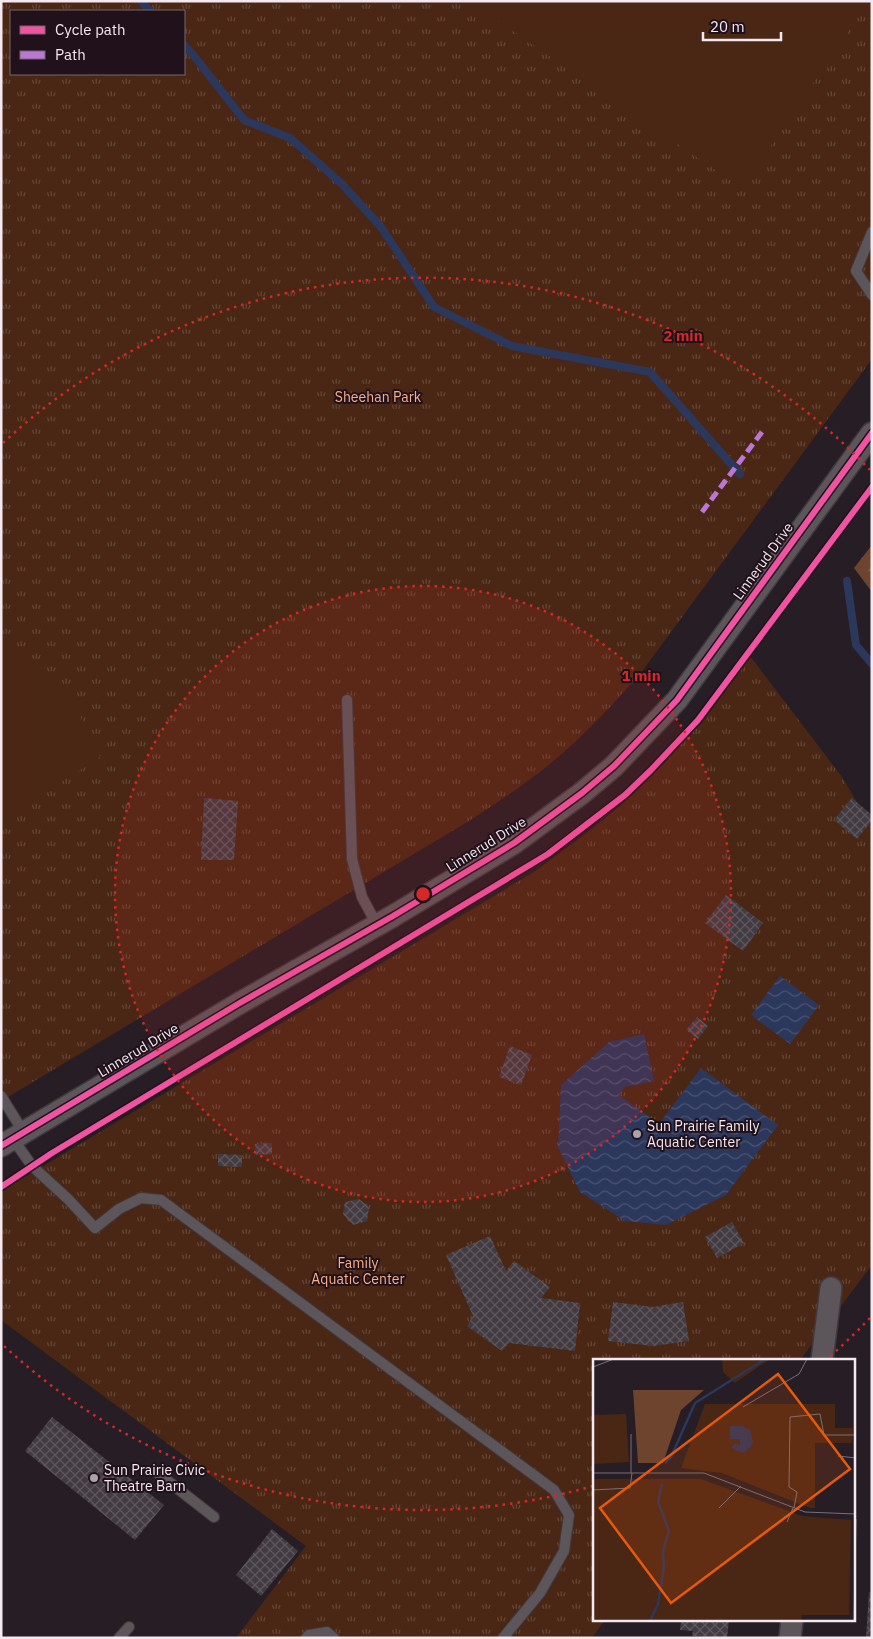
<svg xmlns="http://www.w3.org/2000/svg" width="873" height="1639" viewBox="0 0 873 1639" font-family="'IBM Plex Sans',sans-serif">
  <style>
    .forest { fill: url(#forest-firs) }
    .park { fill: url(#park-tufts); fill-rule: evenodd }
    .garden { fill: #4a2714 }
    .water { fill: url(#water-waves) }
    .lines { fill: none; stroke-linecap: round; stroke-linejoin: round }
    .stream { stroke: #2c375c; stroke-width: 8 }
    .building { fill: url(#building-cross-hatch) }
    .lane-casing { stroke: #40393e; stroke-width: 12 }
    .street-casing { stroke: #40393e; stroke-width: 24 }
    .lane { stroke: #5c555a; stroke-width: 10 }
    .street { stroke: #5c555a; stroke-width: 21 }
    .quiet { stroke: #ba77d6; stroke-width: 5; stroke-dasharray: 10 5; stroke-linecap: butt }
    .cycleway-casing { stroke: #20111b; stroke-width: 9 }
    .cycleway { stroke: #f153a3; stroke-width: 6 }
    .ring { fill: none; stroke: #d62828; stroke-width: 2.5; stroke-dasharray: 2.5 5 }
    .poi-dot { fill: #aca2a9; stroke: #20111b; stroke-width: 2 }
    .labels { text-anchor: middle; stroke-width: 4; stroke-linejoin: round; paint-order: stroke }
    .park-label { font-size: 14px; fill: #faae86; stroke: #20111b }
    .street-label { font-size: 14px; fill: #f4e9f0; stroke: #20111b }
    .poi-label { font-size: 14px; fill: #f4e9f0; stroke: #20111b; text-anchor: start }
    .inset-river { fill: none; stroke: #2c375c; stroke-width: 2.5 }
    .inset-road { fill: none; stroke: #786f76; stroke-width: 1 }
    .view { fill: #e8590c; fill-opacity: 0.15; stroke: #e8590c; stroke-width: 2.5 }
    .inset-edge { fill: none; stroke: #f4e9f0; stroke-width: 2.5 }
    .centre { fill: #d62828; stroke: #20111b; stroke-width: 2.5 }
    .ring-label { font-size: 15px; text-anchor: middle; font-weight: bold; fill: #d62828; stroke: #20111b; stroke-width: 4; stroke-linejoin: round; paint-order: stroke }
  </style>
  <defs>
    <pattern id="forest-firs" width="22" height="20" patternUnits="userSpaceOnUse" patternTransform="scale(1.25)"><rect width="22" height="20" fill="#6e442f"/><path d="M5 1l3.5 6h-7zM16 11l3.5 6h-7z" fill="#835f4d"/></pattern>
    <pattern id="park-tufts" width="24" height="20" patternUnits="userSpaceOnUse" patternTransform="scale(1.25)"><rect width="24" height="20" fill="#4a2714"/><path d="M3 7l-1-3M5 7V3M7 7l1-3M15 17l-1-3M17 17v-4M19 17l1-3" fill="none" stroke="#654636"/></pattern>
    <pattern id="water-waves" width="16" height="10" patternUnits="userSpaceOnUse" patternTransform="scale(1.25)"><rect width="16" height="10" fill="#2c375c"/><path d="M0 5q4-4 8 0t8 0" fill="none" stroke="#4b5474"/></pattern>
    <pattern id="building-cross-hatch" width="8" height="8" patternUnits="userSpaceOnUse" patternTransform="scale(1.25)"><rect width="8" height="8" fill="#423b41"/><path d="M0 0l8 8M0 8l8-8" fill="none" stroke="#5e575d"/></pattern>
  </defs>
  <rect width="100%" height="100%" fill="#261e24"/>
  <path class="forest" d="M872,545v47l-18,-24z"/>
  <g class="park">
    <path d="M1,1h871v358l-229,311c-30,35 -62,69 -98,98 -24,19 -50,36 -76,53l-468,280zM11,11h173v63h-173z"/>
    <path d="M750,656l92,121 30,51v437l-72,95h-206v260h11l-13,18h-356l70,-92 -305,-226v-127l14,-10 519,-311c39,-29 79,-57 114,-92 38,-37 70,-81 102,-124z"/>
  </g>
  <g class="garden">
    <path d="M469,1h400l-127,187z"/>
    <path d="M1,646l33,21 42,41 24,49 -99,63z"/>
  </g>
  <g class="water">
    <path d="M780,976l39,29 -29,39 -39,-29z"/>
    <path d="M644,1034l10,47 -29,6 -6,8 40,29 42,-56 77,57 -52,70 -60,30 -41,-4 -45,-29 -22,-45 3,-62 48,-43z"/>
  </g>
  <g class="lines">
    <g class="stream">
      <path d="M141,1l9,10"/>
      <path d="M184,45l10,11 50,64 46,18 52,46 39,43 53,80 78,39 138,26 90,102"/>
      <path d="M847,581l9,64 16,19"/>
    </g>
  </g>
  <g class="building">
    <path d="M204,798l34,3 -4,59h-33z"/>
    <path d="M852,798l20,17v6l-15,18 -23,-19z"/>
    <path d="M726,895l37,28 -20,28 -38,-28z"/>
    <path d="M697,1017l11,9 -10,13 -12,-9z"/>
    <path d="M510,1046l22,9 -11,30 -22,-8z"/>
    <path d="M272,1143v11l-16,1 -1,-11z"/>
    <path d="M218,1154l24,1v12l-24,-1z"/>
    <path d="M359,1199l10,8 -2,14 -14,4 -10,-11 2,-12z"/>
    <path d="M732,1222l12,21 -27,15 -12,-21z"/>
    <path d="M490,1236l16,35 8,-10 36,26 -9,11 39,5 -5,48 -66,-8 -7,8 -35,-25 6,-10 -27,-61z"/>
    <path d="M613,1302l40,5 30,-5 6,39 -36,5 -45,-5z"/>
    <path d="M52,1417l112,88 -29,35 -110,-89z"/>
    <path d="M272,1529l26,22 -37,45 -25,-21z"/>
    <path d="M869,1592h3v46h-6z"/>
    <path d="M681,1620h48l-2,18 -35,-2 1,-5 -13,-1z"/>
  </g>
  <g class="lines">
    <g class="lane-casing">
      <g id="lane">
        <path d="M872,232l-16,39 16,24"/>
        <path d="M347,700l5,159 10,38 15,28"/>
        <path d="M1,1096l23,37"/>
        <path d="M13,1139l19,27 36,33 27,29 24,-19 22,-11 20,2 393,290 15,25 -5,36 -24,42 -37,45"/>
        <path d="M155,1471l59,46"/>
        <path d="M119,1638l10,-11"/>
        <path d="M306,1638l3,-3 18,-3 7,6"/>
      </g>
    </g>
    <g class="street-casing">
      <g id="street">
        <path d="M1,1146l237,-142 155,-88 121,-73 68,-50 32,-27 63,-66 195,-267"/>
        <path d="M822,1360l9,-72"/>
        <path d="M790,1638l2,-18"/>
      </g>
    </g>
    <use href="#lane" class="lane"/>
    <use href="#street" class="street"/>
    <path class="quiet" d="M702,512l60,-80"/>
    <g class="cycleway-casing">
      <g id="cycleway">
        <path d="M1,1146l237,-142 155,-88 121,-73 68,-50 32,-27 63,-66 195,-267"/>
        <path d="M1,1187l51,-34 496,-299 77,-59 26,-25 47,-50 174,-233"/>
      </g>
    </g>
    <use href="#cycleway" class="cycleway"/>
  </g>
  <circle cx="423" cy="894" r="308" fill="#d62828" fill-opacity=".12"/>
  <g class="ring">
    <circle cx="423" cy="894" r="308"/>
    <path d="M870 1318A616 616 0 0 1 827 1359M593 1486A616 616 0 0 1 3 1345M3 443A616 616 0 0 1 870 470"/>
  </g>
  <g class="poi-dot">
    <circle cx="637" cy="1134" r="5"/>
    <circle cx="94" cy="1478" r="5"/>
  </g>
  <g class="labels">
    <g class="park-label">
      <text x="378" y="402">Sheehan Park</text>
      <text x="358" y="1268">Family<tspan x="358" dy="16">Aquatic Center</tspan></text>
    </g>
    <g class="street-label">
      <text transform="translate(763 561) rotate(-54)" y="5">Linnerud Drive</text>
      <text transform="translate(486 844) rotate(-32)" y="5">Linnerud Drive</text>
      <text transform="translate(138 1050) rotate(-31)" y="5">Linnerud Drive</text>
    </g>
    <g class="poi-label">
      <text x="647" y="1131">Sun Prairie Family<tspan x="647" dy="16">Aquatic Center</tspan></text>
      <text x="104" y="1475">Sun Prairie Civic<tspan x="104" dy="16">Theatre Barn</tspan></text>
    </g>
  </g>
  <g transform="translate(593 1359)">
    <rect width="262" height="262" fill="#261e24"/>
    <path d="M40,31h71l-23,20 -18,53h-25z" fill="#6e442f"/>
    <path d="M129,0h48l-35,24 -12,-11zM112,45h130v24h18l-1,15h-37v65h-5l-88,-35 -41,-5zM0,120h108l101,37 49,4 -2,95h-47l-1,6h-208z" fill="#4a2714"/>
    <path d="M33,55l3,48 -36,2v-49zM38,148l3,63h-40l-1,-61zM152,171l40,15 -16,43 -16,-10 -9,-13 -3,-20zM235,190l19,44 -6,2 -22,1 -10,-4 -11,-8 -10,-18z" fill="#4a2714"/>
    <path d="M137,67h12l8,4 3,12 -3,6 -7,5 -12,-5 4,-5 5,3v-7h-10z" fill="#2c375c"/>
    <path class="inset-river" d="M72,104l6,-6 24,-54 70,-44M57,262l8,-17 6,-37 -1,-16 6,-20 -11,-29 4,-18"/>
    <path class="inset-road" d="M0,8l21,-8M150,48l56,-33 8,-15M38,75v39M245,97l18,2M0,114h111l101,39 51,2M0,131l37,-2 2,-15M126,149l22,-22M201,149l3,-16 -8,-5 1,-70 30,-3 4,21h32M194,163l6,-14M261,262l2,-102"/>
    <path class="view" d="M185,15l72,95 -179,134 -71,-95z"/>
    <rect width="262" height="262" class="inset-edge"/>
  </g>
  <circle cx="423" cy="894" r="8" class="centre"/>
  <g class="ring-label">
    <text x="683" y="341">2 min</text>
    <text x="641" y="681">1 min</text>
  </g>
  <rect width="873" height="1639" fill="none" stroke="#f4e9f0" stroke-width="5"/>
  <rect x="10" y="10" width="175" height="65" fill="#20111b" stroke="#756770"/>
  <rect x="20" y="26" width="25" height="8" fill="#f153a3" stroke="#756770"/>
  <text x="55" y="35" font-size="15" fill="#f4e9f0">Cycle path</text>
  <rect x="20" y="51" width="25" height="8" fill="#ba77d6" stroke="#756770"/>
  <text x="55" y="60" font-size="15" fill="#f4e9f0">Path</text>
  <path d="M703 32v8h78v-8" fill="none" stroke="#f4e9f0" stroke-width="2.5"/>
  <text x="710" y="32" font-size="15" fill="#f4e9f0" stroke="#20111b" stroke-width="4" paint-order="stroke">20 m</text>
</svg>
